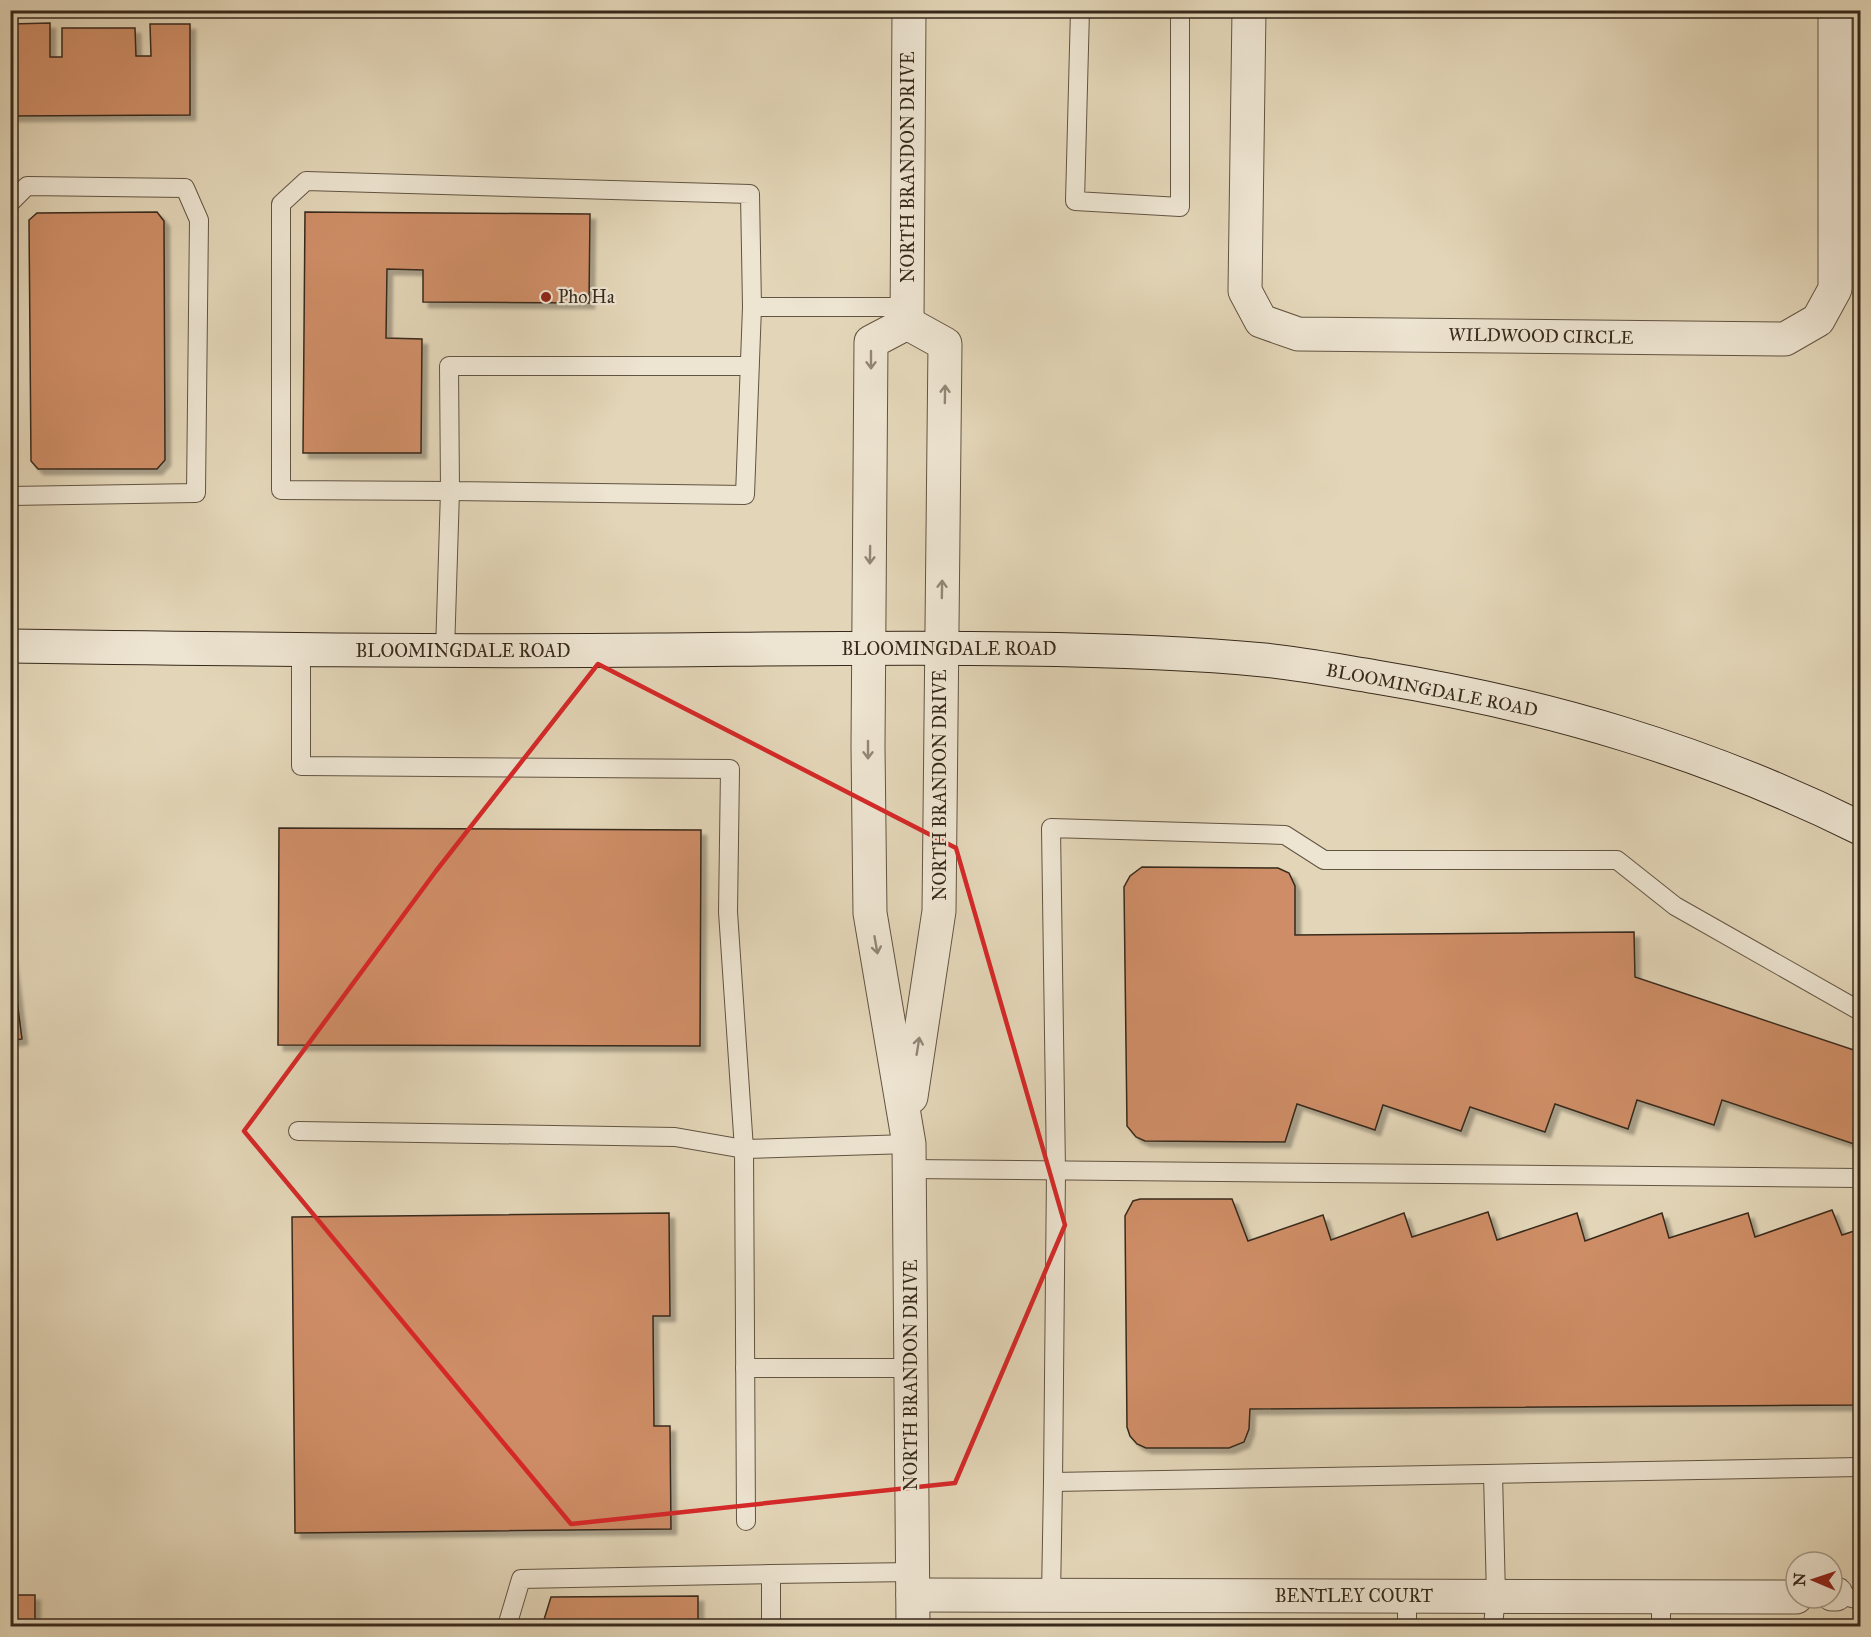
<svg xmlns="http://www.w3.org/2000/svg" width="1871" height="1637" viewBox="0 0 1871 1637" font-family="'IM FELL Great Primer',serif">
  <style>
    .building { fill: #ce8d66; stroke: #37291b; stroke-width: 1.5; filter: url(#shadow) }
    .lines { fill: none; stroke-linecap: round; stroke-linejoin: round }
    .service-casing { stroke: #625442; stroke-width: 20 }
    .minor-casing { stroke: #625442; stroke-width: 35 }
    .secondary-casing { stroke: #37291b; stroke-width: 35 }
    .service { stroke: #ede4d1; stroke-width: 18 }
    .minor { stroke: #ede4d1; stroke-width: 33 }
    .secondary { stroke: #ede4d1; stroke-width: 33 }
    .oneway { stroke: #928676 }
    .marked { fill: none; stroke: #d62828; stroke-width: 4.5; stroke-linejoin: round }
    .poi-dot { fill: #8f2418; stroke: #ede4d1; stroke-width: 2 }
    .labels { text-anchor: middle; stroke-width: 4.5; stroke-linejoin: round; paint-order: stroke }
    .street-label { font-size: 18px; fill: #37291b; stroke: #ede4d1 }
    .poi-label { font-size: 18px; fill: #37291b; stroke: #ede4d1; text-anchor: start }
  </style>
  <defs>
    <filter id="shadow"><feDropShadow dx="5.5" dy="5.5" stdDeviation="1.5" flood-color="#0004"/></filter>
  </defs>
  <rect width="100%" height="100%" fill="#e3d6b8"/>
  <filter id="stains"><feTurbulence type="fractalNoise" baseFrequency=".00333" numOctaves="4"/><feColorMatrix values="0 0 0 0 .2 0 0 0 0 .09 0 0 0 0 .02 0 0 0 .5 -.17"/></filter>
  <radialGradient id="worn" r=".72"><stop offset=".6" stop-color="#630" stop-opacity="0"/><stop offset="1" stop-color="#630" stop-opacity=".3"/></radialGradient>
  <g class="building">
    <path d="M50,23v34h12v-29h73l1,28h15l-1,-32h40v91l-180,1v-92z"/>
    <path d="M157,212l7,9 1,239 -8,9h-119l-7,-8 -2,-241 8,-7z"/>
    <path d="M305,212l285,2 -1,89 -166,-1v-32l-36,-1 -1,69 36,1 -1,114h-118z"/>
    <path d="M279,828l422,2 -1,216 -422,-1z"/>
    <path d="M1142,867l136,1 11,5 6,13v49l339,-3 1,45 225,75v94l-138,-46 -8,25 -77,-25 -9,29 -73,-25 -10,28 -75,-25 -9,24 -78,-26 -8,25 -78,-26 -12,38 -140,-1 -9,-4 -9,-11 -3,-239 6,-11z"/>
    <path d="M11,954l11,85 -12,2v-87z"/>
    <path d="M1140,1199h92l16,42 75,-26 8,25 73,-27 8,24 76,-25 9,28 80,-27 8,28 77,-28 7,25 79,-25 7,24 77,-27 10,25 18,-6v176l-610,4 -1,20 -5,13 -15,6h-83l-9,-4 -7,-8 -3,-9 -2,-211 8,-15z"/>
    <path d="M669,1213l1,103h-17l1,110h16l1,103 -376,4 -3,-316z"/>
    <rect x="10" y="1595" width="25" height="31"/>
    <path d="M698,1596v30h-156l9,-29z"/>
  </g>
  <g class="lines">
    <g class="service-casing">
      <g id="service">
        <path d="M1080,10l-5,191 105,6v-197"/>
        <path d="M10,203l17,-17 158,2 14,32 -3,273 -186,3"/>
        <path d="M750,366h-301l1,125 295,4 7,-188"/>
        <path d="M301,651v115l429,3 -2,143 16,237 165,-5"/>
        <path d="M445,652l5,-161 -169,-1v-286l25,-23 444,13 2,113h155"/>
        <path d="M1860,1011l-185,-105 -58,-46h-293l-39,-25 -234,-7 5,343 -3,311 807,-15"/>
        <path d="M298,1131l377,6 69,12 2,372"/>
        <path d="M909,1169l951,9"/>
        <path d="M745,1368h166"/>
        <path d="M1836,1594l24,6"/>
        <path d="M1051,1596l2,-114"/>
        <path d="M1661,1597v29"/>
        <path d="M507,1626l14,-47 250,-5"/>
        <path d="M771,1626v-52l141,-2"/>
        <path d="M1407,1626v-30"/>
        <path d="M1493,1626l3,-30 -3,-122"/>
      </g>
    </g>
    <g class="minor-casing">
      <g id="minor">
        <path d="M1249,10l-4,281 16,30 37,13 487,5 33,-19 17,-31v-279"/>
        <path d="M907,323l-36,19 -3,404 2,167 39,231 4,482"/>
        <path d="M907,323l38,21 -6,567 -28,186"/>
        <path d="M907,323l2,-313"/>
        <path d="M1832,1594h4"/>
        <path d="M913,1595l883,2"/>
      </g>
    </g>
    <g class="secondary-casing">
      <path id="secondary" d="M10,646c217,3 434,6 651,4 120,-1 239,-3 359,-1 81,1 163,3 244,11 38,4 75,11 112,17 171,28 329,74 484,151"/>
    </g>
    <use href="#service" class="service"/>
    <use href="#minor" class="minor"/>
    <use href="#secondary" class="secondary"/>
  </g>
  <defs><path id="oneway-shaft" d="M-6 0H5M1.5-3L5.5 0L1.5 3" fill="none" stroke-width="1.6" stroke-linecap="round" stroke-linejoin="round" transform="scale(1.5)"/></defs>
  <g class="oneway">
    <use href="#oneway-shaft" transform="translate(871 360) rotate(90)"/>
    <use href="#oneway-shaft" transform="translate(945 394) rotate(-89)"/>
    <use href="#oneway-shaft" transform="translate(870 555) rotate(91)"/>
    <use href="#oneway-shaft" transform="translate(942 589) rotate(-89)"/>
    <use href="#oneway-shaft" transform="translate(868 750) rotate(90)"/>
    <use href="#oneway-shaft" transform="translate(876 945) rotate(80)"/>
    <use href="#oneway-shaft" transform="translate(918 1046) rotate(-81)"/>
  </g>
  <path class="marked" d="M598,664l358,184 109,377 -110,258 -384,41 -327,-393 192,-260z"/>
  <circle class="poi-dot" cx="546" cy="297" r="6"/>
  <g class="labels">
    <g class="street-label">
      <text transform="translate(908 167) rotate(-90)" y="6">NORTH BRANDON DRIVE</text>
      <text transform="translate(1541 336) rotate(1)" y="6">WILDWOOD CIRCLE</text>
      <text x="949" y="655">BLOOMINGDALE ROAD</text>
      <text x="463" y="657">BLOOMINGDALE ROAD</text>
      <text transform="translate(1432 690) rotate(11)" y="6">BLOOMINGDALE ROAD</text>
      <text transform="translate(940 785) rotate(-90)" y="6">NORTH BRANDON DRIVE</text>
      <text transform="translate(911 1375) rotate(-90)" y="6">NORTH BRANDON DRIVE</text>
      <text x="1354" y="1602">BENTLEY COURT</text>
    </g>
    <g class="poi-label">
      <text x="558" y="303">Pho Ha</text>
    </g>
  </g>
  <rect width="1871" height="1637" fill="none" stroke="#e3d6b8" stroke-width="36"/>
  <rect x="12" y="12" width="1847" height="1613" fill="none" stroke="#37291b" stroke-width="3"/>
  <rect x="18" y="18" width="1835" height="1601" fill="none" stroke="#37291b" stroke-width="1.5"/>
  <g transform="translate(1814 1580) rotate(272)"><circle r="28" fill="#ede4d1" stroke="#a49988" stroke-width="1.5"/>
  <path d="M0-4.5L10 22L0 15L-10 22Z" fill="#8f2418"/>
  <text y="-9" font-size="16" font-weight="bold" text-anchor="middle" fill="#37291b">N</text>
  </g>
  <rect width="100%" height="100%" filter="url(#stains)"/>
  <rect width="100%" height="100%" fill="url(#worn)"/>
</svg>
